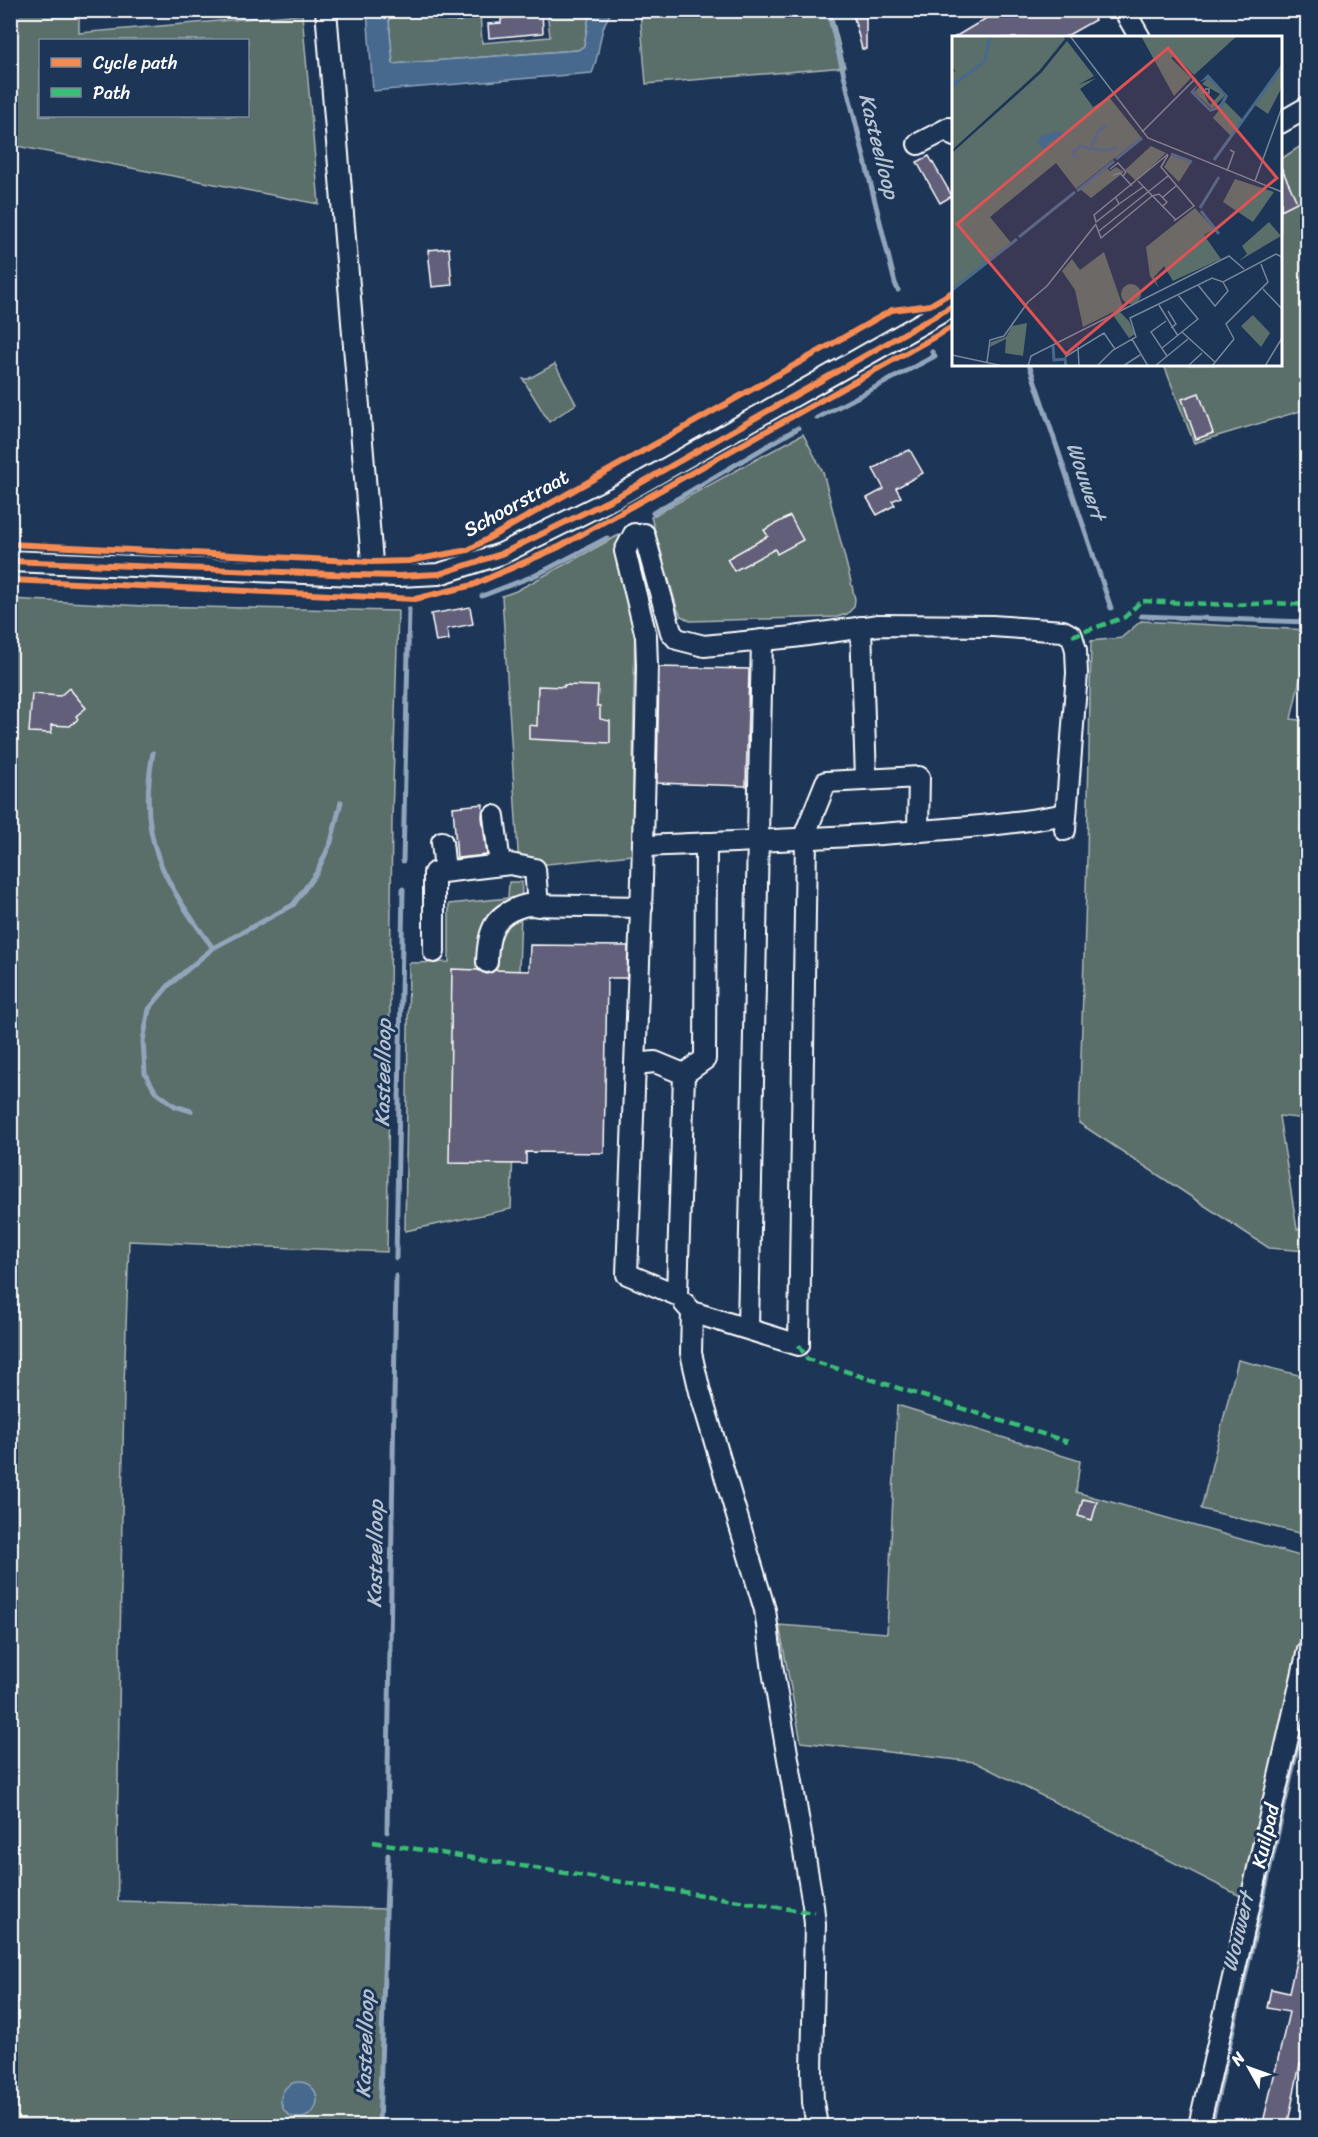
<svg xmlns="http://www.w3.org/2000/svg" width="1318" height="2137" viewBox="0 0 1318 2137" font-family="Sriracha,sans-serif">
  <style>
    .green { fill: #5a6e6a; stroke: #acb6b4; stroke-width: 1.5; fill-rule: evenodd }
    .water { fill: #47698d; stroke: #91a5bb; stroke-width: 1.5 }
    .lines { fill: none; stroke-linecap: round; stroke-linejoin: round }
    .stream { stroke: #91a5bb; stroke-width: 5 }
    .building { fill: #625e7a; stroke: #fff; stroke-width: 1.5 }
    .minor-casing { stroke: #fff; stroke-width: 24 }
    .minor { stroke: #1d3557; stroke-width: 20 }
    .quiet { stroke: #3abd76; stroke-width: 4.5; stroke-dasharray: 9 4.5; stroke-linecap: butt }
    .cycleway-casing { stroke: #1d3557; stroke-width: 10 }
    .cycleway { stroke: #f68b52; stroke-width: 6 }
    .labels { text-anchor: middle; stroke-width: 6; stroke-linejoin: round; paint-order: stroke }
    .street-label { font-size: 20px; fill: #fff; stroke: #1d3557 }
    .water-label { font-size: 21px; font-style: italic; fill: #b5c3d1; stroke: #1d3557 }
    .inset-river { fill: none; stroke: #47698d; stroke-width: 3 }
    .inset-road { fill: none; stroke: #77869a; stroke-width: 1.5 }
    .view { fill: #de5353; fill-opacity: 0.15; stroke: #de5353; stroke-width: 3 }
    .inset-edge { fill: none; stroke: #fff; stroke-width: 3 }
  </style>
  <rect width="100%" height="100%" fill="#1d3557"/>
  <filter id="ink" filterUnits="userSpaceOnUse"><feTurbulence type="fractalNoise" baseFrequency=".0167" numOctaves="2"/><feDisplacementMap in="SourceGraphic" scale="12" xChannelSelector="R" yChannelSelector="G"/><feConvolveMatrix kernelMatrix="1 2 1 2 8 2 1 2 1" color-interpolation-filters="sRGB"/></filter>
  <g filter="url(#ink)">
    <g class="green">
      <path d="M10,11h69v22l223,-19 17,190 -308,-59zM248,40v76h-208v-76z"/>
      <path d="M388,11h41l13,7 12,2 26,-7 2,30 68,-6 -3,-26h43l-6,35 -6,4 -185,14z"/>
      <path d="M640,11h191l14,56 -199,17z"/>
      <path d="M1307,142v267l-113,34 -30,-78 116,-1 1,-205z"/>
      <path d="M555,364l21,40 -27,18 -26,-43h5z"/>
      <path d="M803,434l20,38 28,110 4,17 -1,8 -7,7 -10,3 -147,4 -9,-5 -4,-8 -26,-91z"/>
      <path d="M619,535l16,74 -3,246 -113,12 -17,-271 14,-5z"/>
      <path d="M10,599l133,7 255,5 -6,208 -5,433 -258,-11 -5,145 -7,456 1,59 269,8 -9,217h-367l-1,-1032c7,-12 7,-24 0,-37z"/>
      <path d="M1141,621l166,9v18l-16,71 17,2 -1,398 -28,-3 18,113 10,1v21l-38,-3 -190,-125 8,-265 4,-217 30,-3z"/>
      <path d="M509,882h13l-11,327 -106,22 4,-268 40,-1v-58l59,-6z"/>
      <path d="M1238,1360l69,17v158l-106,-26z"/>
      <path d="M897,1405l183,56 -4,31 231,66v54l-65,285 -267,-135 -174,-20 -22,-117 108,8z"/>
    </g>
    <g class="water">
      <path d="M367,11h21l5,53 185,-14 6,-4 6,-35h23c-15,15 -12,42 -21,62l-219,18z"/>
      <circle cx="299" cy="2100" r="18"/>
    </g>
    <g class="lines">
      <g class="stream">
        <path d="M828,10l67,273 3,7"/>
        <path d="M1029,364l82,244"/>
        <path d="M817,418l118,-62 -3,-4"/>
        <path d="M653,513l145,-85"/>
        <path d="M482,596l54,-21 71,-37"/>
        <path d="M1141,616l167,6"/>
        <path d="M153,753c-17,85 11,129 60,195"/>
        <path d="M403,861l6,-252"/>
        <path d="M191,1111l-16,-5 -20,-15 -10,-18 -2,-32 6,-32 20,-24 44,-37 80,-43 24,-33 14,-30 10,-40"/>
        <path d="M396,1258l7,-369"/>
        <path d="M387,1832l9,-556"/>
        <path d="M379,2126l9,-271"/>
        <path d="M1211,2126l87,-381"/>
      </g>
    </g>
    <g class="building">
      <path d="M526,10h16l1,23 -54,5 -1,-14 13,-1v-4l7,-2 19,-1z"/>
      <path d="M852,10h14v39h-4z"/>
      <path d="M1000,10h89l6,10 -32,18h-110z"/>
      <path d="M929,156l23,40 -12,7 -23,-41z"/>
      <path d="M1281,167l16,35 -16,8z"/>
      <path d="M449,248l3,37 -20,2 -4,-37z"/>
      <path d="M1199,393l14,40 -17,6 -14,-40z"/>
      <path d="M910,450l13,23 -27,15 5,9 -9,4 3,4 -18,10 -10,-17 17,-9 -11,-20 21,-13z"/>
      <path d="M790,516l13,24 -26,14 -2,-5 -41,22 -7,-12 41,-23 -4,-6z"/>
      <path d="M470,607l3,17 -26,5 2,11 -13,2 -5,-28z"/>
      <path d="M659,667l90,2 -3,117 -89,-3z"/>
      <path d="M564,685l34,1 -1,20h3v13l10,2v22l-81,-4v-14l8,1 1,-40 26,1z"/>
      <path d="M69,688l17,20 -10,8 2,3 -8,7 -19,-1v8l-22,-1 3,-38 28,2z"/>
      <path d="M483,804l-1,13 5,38 -30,3 -4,-51z"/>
      <path d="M530,945l98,1 -1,32h-20l-3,175 -78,-1v12l-77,-1 3,-194 26,1 9,4 8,-4 34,1z"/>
      <path d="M1083,1499l14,3 -5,18 -14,-4z"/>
      <path d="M1302,1934l6,1v94l-5,17 4,1 -4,18 -3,-1 -13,63h-25l27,-115 -22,-4 4,-19 18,4z"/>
    </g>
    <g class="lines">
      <g class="minor-casing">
        <g id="minor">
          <path d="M326,10l46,552 -1,13"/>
          <path d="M449,10h8"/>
          <path d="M1124,10l16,28"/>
          <path d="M1280,123l28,-16"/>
          <path d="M918,144l31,-16 5,8"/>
          <path d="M634,534l-9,17 21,85 1,30c-2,132 -6,265 -12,398l-8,210 50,21 7,-221 -29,-12 -20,2"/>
          <path d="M644,534l27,98 6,7 27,7 89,-9 86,-12 113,1 71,5 9,5 4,14 1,23 -12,157"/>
          <path d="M10,561l345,14 44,1 40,-2 62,-20 117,-58 336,-191"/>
          <path d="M861,627l5,152"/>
          <path d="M494,816l6,49"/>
          <path d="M803,839l23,-57 93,-5 -1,54"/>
          <path d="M442,842l3,29"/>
          <path d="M644,846c88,-4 176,-7 264,-14 53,-4 106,-8 158,-18"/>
          <path d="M434,952v-79l76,-9 25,5 3,37"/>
          <path d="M487,962c1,-32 7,-49 40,-57l115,2"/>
          <path d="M684,1074l21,-15 1,-216"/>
          <path d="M684,1303l8,9 107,33 7,-506"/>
          <path d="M692,1312l-1,41 9,39 65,218 8,61 40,234 2,19 -3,148 1,30 4,24"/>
          <path d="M748,1328l14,-688"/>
          <path d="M1199,2126l109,-476"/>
        </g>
      </g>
      <use href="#minor" class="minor"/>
      <g class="quiet">
        <path d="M1072,636l53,-19 16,-16 91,4 43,-2 33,2"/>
        <path d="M799,1345l8,14 261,83"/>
        <path d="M373,1842l441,71"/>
      </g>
      <g class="cycleway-casing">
        <g id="cycleway">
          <path d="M10,544l362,18 37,-1 59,-11 424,-240 38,-5 24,-14"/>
          <path d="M10,561l345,14 44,1 40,-2 62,-20 117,-58 336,-191"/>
          <path d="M10,580l405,19 58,-14 86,-38 395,-221"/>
        </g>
      </g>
      <use href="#cycleway" class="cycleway"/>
    </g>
  </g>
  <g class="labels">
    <g class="street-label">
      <text transform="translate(516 503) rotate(-29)" y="7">Schoorstraat</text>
      <text transform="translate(1265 1836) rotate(-77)" y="7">Kuilpad</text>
    </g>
    <g class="water-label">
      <text transform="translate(879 146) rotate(76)" y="7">Kasteelloop</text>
      <text transform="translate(1086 481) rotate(71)" y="7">Wouwert</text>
      <text transform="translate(383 1073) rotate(-89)" y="7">Kasteelloop</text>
      <text transform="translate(375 1554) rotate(-89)" y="7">Kasteelloop</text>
      <text transform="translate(1238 1932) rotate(-77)" y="7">Wouwert</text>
      <text transform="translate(365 2044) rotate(-88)" y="7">Kasteelloop</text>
    </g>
  </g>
  <g transform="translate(952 36)">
    <rect width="330" height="330" fill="#1d3557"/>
    <path d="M0,0h110l3,3 -26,32 -87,79v-80l4,2 -4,-5zM189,0h96l-43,39 -19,-19 -4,2 20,20 -17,18zM115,5l27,35 -16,9 18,-7 -16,11 13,18 16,-10 32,40 -65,52 -20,-26 -60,49 -6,5 22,27 -60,47v-138l89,-80zM330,32v19l-14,27 -13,-9zM256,42l17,17 -13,14 -18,-17 6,-6 10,19 10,-11 -18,-10zM273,66l18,18 -12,16 -18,-18zM199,110l15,7 -30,28 -11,-11zM219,119l20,8 -12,19 -15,-15zM164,131l8,5 -33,26 -11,-9 27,-21 3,3zM283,143l39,13 -21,30 -30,-20zM243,172l19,21 -10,6 17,24 -48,22 -9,-15 -10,11 5,11 -9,-12 -4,-29zM317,186l12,14 -42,25 8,-7 -5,-8zM152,216l19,55 -40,20 -8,-37 -13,-19 10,-12 8,11zM169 258a10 10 0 1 1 20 0a10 10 0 1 1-20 0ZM167,275l10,10 6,13 -6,4 -16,-23zM301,279l17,18 -9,14 -20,-21zM75,287l-4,33 -18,-3 1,-14 -16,8 1,-5 15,-5 6,-11z" fill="#5a6e6a"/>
    <path d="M256,38l20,22 -6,12 -12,4 -20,-20 8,-8 -4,8 17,17 9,-5 5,-9 -17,-16 -8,3zM105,95l7,2 -2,6 -13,2 -3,8 -8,-5 2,-7z" fill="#47698d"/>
    <path class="inset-river" d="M0,50l33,-25 5,-25M140,110l6,-14 8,-7M219,118l21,8M122,122v-7l7,-5 22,5 14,-3M164,123l26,-21M262,124l68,-94M125,155l37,-30M248,172l19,-31M249,175l18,23M67,201l56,-45M0,254l65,-51M101,310l1,14 11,-1 1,7"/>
    <path class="inset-road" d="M118,0l78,102 134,54M190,96l53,-53 9,14h5v-4h-4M216,119l-7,12 33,39 -20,15M158,133l8,-6 8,9 -3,4M275,135l7,-19 -4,-2M161,139l7,-2 12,13M186,145l38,39M303,145l27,-74M200,160l7,-2 8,8 -5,5M211,161l14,-12M164,162l3,6 -23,18 -2,-7 74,-61M167,168l24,-17M144,189l5,13 51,-42M147,195l69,-55M246,249l17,21 13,-15 -5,-9M311,253l19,20M207,269l19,31M216,275l8,13 -5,4M214,285l-15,11 16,24M230,296l33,30M180,303l16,27M282,303l-8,-15 42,-42 -7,-18M126,311l1,19M210,312l36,-29 -20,-24M0,319l51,11M113,321l39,-24 11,16M35,326l3,-22 14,-4 24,-34 19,-16 49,-62M76,330l3,-10 198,-100 15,13M145,330l16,-16 23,-13 -6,-19 82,-40 11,4 53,-28 6,3M171,330l17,-11M203,330l33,-27M236,330l14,-13M260,330l22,-27M313,330l17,-28"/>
    <path class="view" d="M216,12l109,130 -211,176 -109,-130z"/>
    <rect width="330" height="330" class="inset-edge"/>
  </g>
  <rect width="1318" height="2137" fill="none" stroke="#1d3557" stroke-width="36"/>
  <rect x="18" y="18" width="1282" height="2101" fill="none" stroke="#fff" stroke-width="2" filter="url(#ink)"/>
  <rect x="39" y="39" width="210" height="78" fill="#1d3557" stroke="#77869a" stroke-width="1.5"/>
  <rect x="51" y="58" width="30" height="9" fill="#f68b52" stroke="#77869a" stroke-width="1.5"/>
  <text x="93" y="69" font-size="18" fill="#ffffff">Cycle path</text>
  <rect x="51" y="88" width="30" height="9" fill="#3abd76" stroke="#77869a" stroke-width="1.5"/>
  <text x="93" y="99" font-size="18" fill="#ffffff">Path</text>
  <g transform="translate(1249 2068) rotate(310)" stroke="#1d3557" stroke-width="4.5" paint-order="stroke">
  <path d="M0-4.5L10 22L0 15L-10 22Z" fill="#ffffff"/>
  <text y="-9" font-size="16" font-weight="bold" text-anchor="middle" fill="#ffffff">N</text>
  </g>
</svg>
